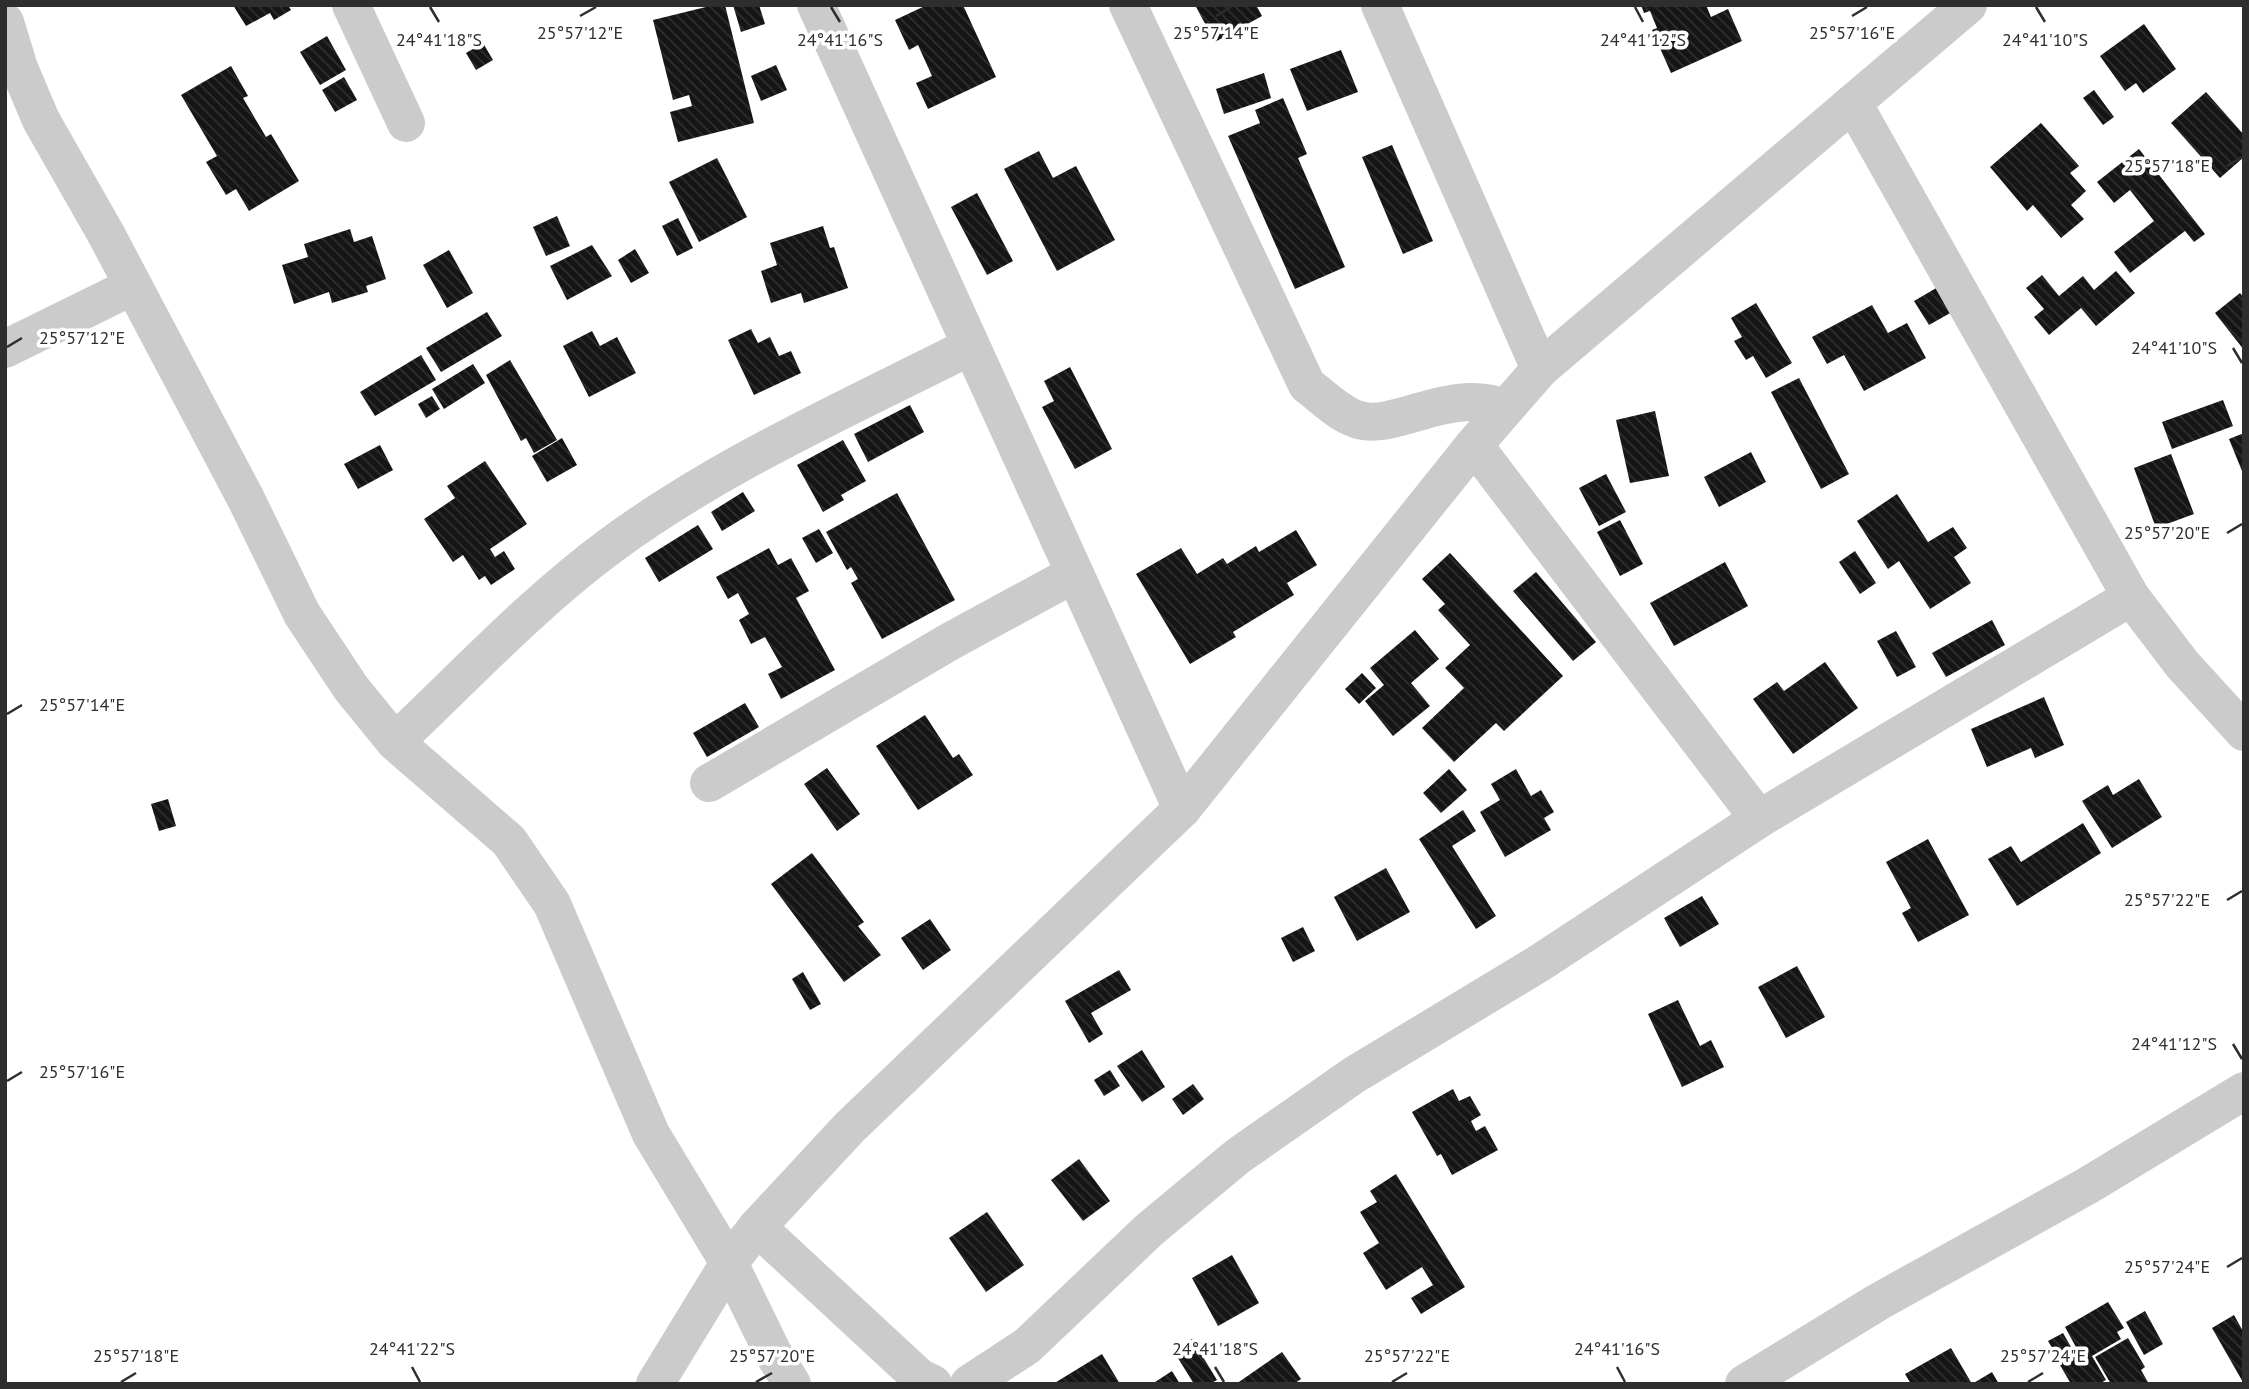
<svg xmlns="http://www.w3.org/2000/svg" width="2249" height="1389" viewBox="0 0 2249 1389" font-family="'PT Sans',sans-serif">
  <style>
    .building { fill: url(#building-back-hatch) }
    .lines { fill: none; stroke-linecap: round; stroke-linejoin: round }
    .minor { stroke: #cbcbcb; stroke-width: 38 }
    .ticks { fill: none; stroke: #2e2e2e; stroke-width: 2.5 }
    .ticks-label { font-size: 18px; text-anchor: middle; fill: #2e2e2e; stroke: #fff; stroke-width: 7; stroke-linejoin: round; paint-order: stroke }
  </style>
  <defs>
    <pattern id="building-back-hatch" width="6" height="6" patternUnits="userSpaceOnUse" patternTransform="scale(1.75)"><rect width="6" height="6" fill="#151515"/><path d="M-1 5l2 2M0 0l6 6M5-1l2 2" fill="none" stroke="#2f2f2f"/></pattern>
  </defs>
  <rect width="100%" height="100%" fill="#fff"/>
  <g class="building">
    <path d="M233,5h55l3,5 -17,10 -4,-7 -24,13z"/>
    <path d="M714,5h11l29,118 -76,19 -8,-30 22,-6 -3,-11 -16,5 -20,-80z"/>
    <path d="M733,5h26l6,19 -24,8z"/>
    <path d="M927,5h36l33,72 -68,32 -12,-26 16,-7 -14,-31 -9,5 -14,-30z"/>
    <path d="M1195,5h61l6,11 -47,26z"/>
    <path d="M1641,5h65l5,12 17,-8 14,32 -71,32 -19,-43 5,-2 -7,-17 -6,2z"/>
    <path d="M2144,24l32,45 -33,24 -7,-10 -11,8 -25,-35z"/>
    <path d="M327,36l19,34 -26,15 -20,-33z"/>
    <path d="M483,43l10,17 -17,10 -10,-17z"/>
    <path d="M1341,50l17,42 -51,19 -17,-42z"/>
    <path d="M776,65l11,25 -26,11 -10,-25z"/>
    <path d="M231,66l17,30 -5,2 23,39 5,-3 28,47 -50,30 -13,-22 -10,6 -20,-33 11,-6 -36,-61z"/>
    <path d="M1264,73l7,25 -47,16 -8,-25z"/>
    <path d="M344,77l13,23 -22,12 -13,-22z"/>
    <path d="M2094,90l20,27 -11,8 -20,-27z"/>
    <path d="M2206,92l38,43v22l-24,21 -49,-55z"/>
    <path d="M1283,98l24,56 -9,4 47,109 -50,22 -67,-153 32,-13 -5,-13z"/>
    <path d="M2041,123l38,43 -9,7 16,18 -15,14 13,14 -23,19 -28,-33 -6,6 -37,-44z"/>
    <path d="M1392,145l41,96 -30,13 -41,-97z"/>
    <path d="M2139,149l66,85 -11,8 -9,-11 -55,42 -16,-21 40,-31 -24,-31 -16,13 -17,-21z"/>
    <path d="M1039,151l14,27 23,-12 39,74 -58,31 -53,-102z"/>
    <path d="M717,158l30,59 -48,25 -30,-60z"/>
    <path d="M977,193l36,68 -26,14 -36,-68z"/>
    <path d="M557,216l13,30 -24,10 -13,-29z"/>
    <path d="M678,218l15,30 -16,8 -15,-30z"/>
    <path d="M823,226l7,22 4,-1 14,41 -44,15 -3,-10 -30,10 -10,-32 16,-6 -7,-22z"/>
    <path d="M350,229l4,13 18,-6 14,43 -20,7 2,6 -36,11 -3,-11 -35,12 -12,-39 26,-8 -4,-13z"/>
    <path d="M592,245l20,31 -45,24 -17,-34z"/>
    <path d="M635,249l14,24 -18,10 -13,-23z"/>
    <path d="M449,250l24,43 -26,15 -24,-43z"/>
    <path d="M2116,271l19,22 -39,33 -15,-18 -32,27 -15,-18 10,-8 -18,-21 16,-13 17,21 24,-20 11,14z"/>
    <path d="M1938,287l14,25 -23,13 -15,-24z"/>
    <path d="M2240,293l4,5v52l-29,-37z"/>
    <path d="M1756,303l36,60 -26,15 -13,-22 -7,4 -12,-19 8,-4 -11,-19z"/>
    <path d="M1872,305l16,28 19,-10 19,35 -62,33 -20,-36 -17,9 -15,-27z"/>
    <path d="M487,312l15,24 -61,36 -15,-24z"/>
    <path d="M751,329l7,14 12,-6 9,19 12,-5 10,22 -47,22 -26,-55z"/>
    <path d="M592,331l8,15 17,-9 19,36 -47,24 -26,-51z"/>
    <path d="M421,355l15,25 -61,36 -15,-24z"/>
    <path d="M510,360l47,80 -23,13 -8,-15 -5,3 -35,-66z"/>
    <path d="M473,364l12,19 -41,26 -12,-20z"/>
    <path d="M1070,367l42,82 -37,20 -33,-62 12,-6 -10,-20z"/>
    <path d="M1799,378l50,96 -28,15 -50,-97z"/>
    <path d="M432,396l8,13 -14,9 -8,-14z"/>
    <path d="M2223,400l10,26 -61,23 -10,-27z"/>
    <path d="M910,405l14,27 -56,30 -14,-28z"/>
    <path d="M1655,411l14,65 -39,7 -14,-63z"/>
    <path d="M2244,433v43l-15,-37z"/>
    <path d="M562,438l15,27 -30,17 -15,-26z"/>
    <path d="M843,440l23,41 -25,14 3,5 -21,12 -26,-47z"/>
    <path d="M380,445l13,25 -35,19 -14,-25z"/>
    <path d="M1751,452l15,30 -47,25 -15,-30z"/>
    <path d="M2171,454l23,60 -38,14 -22,-60z"/>
    <path d="M485,461l42,63 -37,25 5,8 9,-6 11,18 -24,16 -6,-9 -6,4 -16,-25 -10,7 -29,-43 31,-21 -8,-12z"/>
    <path d="M1606,474l20,38 -27,14 -20,-38z"/>
    <path d="M743,492l12,19 -33,20 -11,-19z"/>
    <path d="M897,493l58,107 -73,39 -31,-56 7,-4 -7,-12 -4,3 -21,-38z"/>
    <path d="M1897,494l31,48 25,-15 14,21 -13,9 17,26 -41,26 -31,-48 -11,8 -31,-48z"/>
    <path d="M1620,520l23,44 -23,12 -23,-44z"/>
    <path d="M698,525l15,24 -54,33 -14,-24z"/>
    <path d="M819,529l14,24 -17,10 -14,-25z"/>
    <path d="M1296,530l21,35 -30,18 7,12 -61,37 3,5 -46,27 -54,-90 45,-26 16,26 26,-16 4,6 29,-18 3,6z"/>
    <path d="M769,548l9,17 13,-7 18,33 -13,7 39,72 -54,29 -13,-25 14,-7 -17,-30 -14,7 -12,-24 10,-6 -11,-21 -10,6 -12,-22z"/>
    <path d="M1855,551l21,32 -16,11 -21,-32z"/>
    <path d="M1450,553l113,123 -59,55 -8,-8 -42,39 -32,-34 42,-40 -19,-20 25,-23 -32,-35 7,-6 -23,-25z"/>
    <path d="M1725,562l23,44 -74,40 -24,-43z"/>
    <path d="M1536,572l60,70 -23,19 -60,-70z"/>
    <path d="M1992,620l13,25 -59,32 -14,-24z"/>
    <path d="M1415,630l24,29 -28,24 19,23 -37,30 -28,-35 19,-16 -14,-17z"/>
    <path d="M1896,631l20,36 -19,10 -20,-36z"/>
    <path d="M1825,662l33,46 -65,46 -40,-55 24,-17 7,9z"/>
    <path d="M1362,673l14,15 -17,16 -14,-15z"/>
    <path d="M2044,697l20,48 -29,13 -4,-10 -44,19 -16,-38z"/>
    <path d="M745,703l14,24 -52,30 -14,-24z"/>
    <path d="M925,715l28,43 6,-4 14,21 -55,35 -42,-64z"/>
    <path d="M827,768l33,46 -23,17 -33,-47z"/>
    <path d="M1449,769l18,21 -26,23 -18,-20z"/>
    <path d="M1516,769l15,27 10,-6 13,22 -10,6 7,12 -46,27 -25,-45 20,-12 -9,-16z"/>
    <path d="M2139,779l23,38 -50,31 -30,-47 26,-16 5,10z"/>
    <path d="M168,799l8,27 -17,5 -8,-27z"/>
    <path d="M1463,810l13,21 -24,15 44,70 -20,13 -57,-90z"/>
    <path d="M2083,823l18,30 -84,53 -29,-47 23,-13 10,16z"/>
    <path d="M1928,839l41,76 -51,27 -16,-29 9,-5 -25,-46z"/>
    <path d="M812,853l52,69 -6,4 23,29 -37,27 -73,-98z"/>
    <path d="M1386,868l24,44 -53,29 -23,-44z"/>
    <path d="M1702,896l17,28 -39,23 -16,-29z"/>
    <path d="M930,919l21,31 -28,20 -22,-32z"/>
    <path d="M1303,927l12,24 -22,11 -12,-24z"/>
    <path d="M1797,966l28,51 -39,21 -28,-51z"/>
    <path d="M1119,970l12,20 -40,23 12,21 -14,9 -24,-42z"/>
    <path d="M803,972l18,32 -11,6 -18,-31z"/>
    <path d="M1678,1000l22,46 11,-6 13,27 -42,20 -34,-73z"/>
    <path d="M1142,1050l23,37 -23,15 -25,-36z"/>
    <path d="M1110,1070l10,16 -16,10 -10,-16z"/>
    <path d="M1193,1084l11,15 -21,16 -11,-16z"/>
    <path d="M1453,1089l6,12 11,-5 11,19 -10,6 5,10 9,-5 13,24 -46,25 -11,-21 -4,2 -25,-44z"/>
    <path d="M1079,1159l31,42 -27,20 -32,-41z"/>
    <path d="M1396,1174l69,113 -44,27 -10,-16 22,-13 -11,-18 -36,23 -23,-37 16,-10 -19,-31 17,-10 -7,-11z"/>
    <path d="M987,1212l37,53 -38,27 -37,-54z"/>
    <path d="M1232,1255l27,48 -41,23 -26,-48z"/>
    <path d="M2108,1302l16,26 -7,4 4,7 -29,17 14,24 -7,4h-28l-14,-24 20,-11 -12,-22z"/>
    <path d="M2145,1311l18,33 -19,11 -18,-33z"/>
    <path d="M2234,1315l10,18v51l-32,-56z"/>
    <path d="M2063,1333l8,14 -14,9 -9,-15z"/>
    <path d="M2128,1338l17,29 -4,3 8,14h-38l-16,-27z"/>
    <path d="M1192,1339l25,41 -7,4h-16l-21,-34z"/>
    <path d="M1951,1348l21,36 20,-12 7,12h-88l-6,-10z"/>
    <path d="M1282,1352l19,27 -7,5h-58z"/>
    <path d="M1102,1354l18,30h-67z"/>
    <path d="M1172,1371l8,13h-28z"/>
  </g>
  <g class="lines">
    <g class="minor">
      <path d="M351,5l55,118"/>
      <path d="M816,5l366,804"/>
      <path d="M1128,5l179,380c15,11 31,28 49,34 39,14 91,-33 149,-11"/>
      <path d="M1380,5l160,364"/>
      <path d="M5,22l14,46 22,52 65,114 140,265 56,115 49,74 44,54 114,99 43,63 99,230 78,129 43,88 20,33"/>
      <path d="M1853,103l278,494 51,67 62,68"/>
      <path d="M5,349l128,-63"/>
      <path d="M1474,445l285,374"/>
      <path d="M395,742c70,-66 138,-139 215,-196 111,-82 239,-138 361,-200"/>
      <path d="M709,783l240,-141 125,-68"/>
      <path d="M757,1227l162,150 14,7"/>
      <path d="M655,1384l74,-121 28,-36 92,-99 333,-319 292,-364 66,-76 428,-364"/>
      <path d="M969,1384l58,-38 122,-116 89,-74 116,-81 184,-111 221,-145 372,-222"/>
      <path d="M1744,1384l134,-82 209,-116 157,-95"/>
    </g>
  </g>
  <path class="ticks" d="M430,7l9,15M831,7l9,15M1635,7l8,15M2036,7l9,15M580,16l16,-9M1216,16l15,-9M1852,16l15,-9M2227,166l15,-9M7,347l15,-9M2233,348l9,15M2227,533l15,-9M7,714l15,-9M2227,900l15,-9M2233,1044l9,15M7,1081l15,-9M2227,1267l15,-9M412,1367l8,15M1215,1367l9,15M1617,1367l8,15M121,1382l15,-9M756,1382l16,-9M1392,1382l15,-9M2028,1382l15,-9"/>
  <g class="ticks-label">
    <text x="580" y="39">25°57'12"E</text>
    <text x="1216" y="39">25°57'14"E</text>
    <text x="1852" y="39">25°57'16"E</text>
    <text x="439" y="46">24°41'18"S</text>
    <text x="840" y="46">24°41'16"S</text>
    <text x="1643" y="46">24°41'12"S</text>
    <text x="2045" y="46">24°41'10"S</text>
    <text x="2167" y="172">25°57'18"E</text>
    <text x="82" y="344">25°57'12"E</text>
    <text x="2174" y="354">24°41'10"S</text>
    <text x="2167" y="539">25°57'20"E</text>
    <text x="82" y="711">25°57'14"E</text>
    <text x="2167" y="906">25°57'22"E</text>
    <text x="2174" y="1050">24°41'12"S</text>
    <text x="82" y="1078">25°57'16"E</text>
    <text x="2167" y="1273">25°57'24"E</text>
    <text x="412" y="1355">24°41'22"S</text>
    <text x="1215" y="1355">24°41'18"S</text>
    <text x="1617" y="1355">24°41'16"S</text>
    <text x="136" y="1362">25°57'18"E</text>
    <text x="772" y="1362">25°57'20"E</text>
    <text x="1407" y="1362">25°57'22"E</text>
    <text x="2043" y="1362">25°57'24"E</text>
  </g>
  <rect width="2249" height="1389" fill="none" stroke="#2e2e2e" stroke-width="14"/>
</svg>
